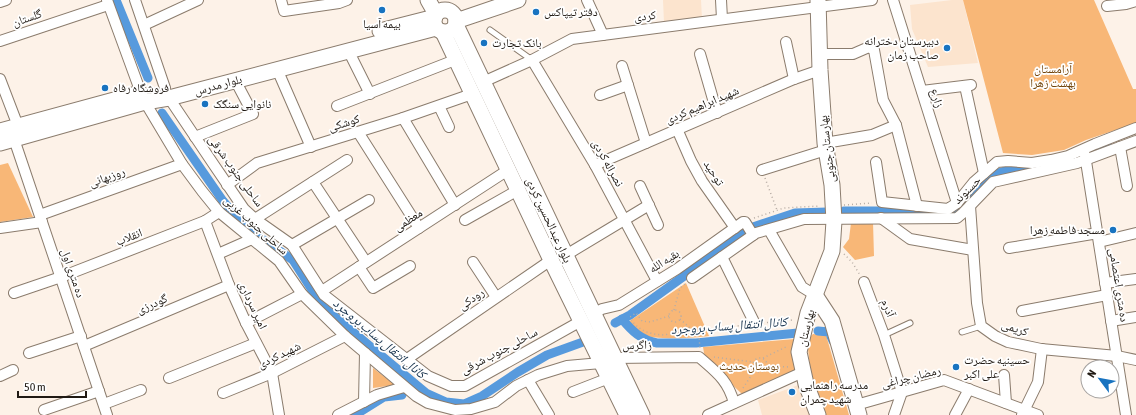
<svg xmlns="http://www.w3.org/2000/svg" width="1136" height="415" viewBox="0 0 1136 415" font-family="'Asap Condensed','Noto Naskh Arabic',sans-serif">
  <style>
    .built { fill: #fce4ce }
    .green { fill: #f8b777 }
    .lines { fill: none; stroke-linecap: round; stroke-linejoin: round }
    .canal { stroke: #579add; stroke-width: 9 }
    .lane-casing { stroke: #8b7c6d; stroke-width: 7 }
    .street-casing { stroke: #8b7c6d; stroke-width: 12 }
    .secondary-casing { stroke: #8b7c6d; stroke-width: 17 }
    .path { stroke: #b7ada5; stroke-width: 1.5; stroke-dasharray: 1 3; stroke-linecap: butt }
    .lane { stroke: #fff; stroke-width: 5 }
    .street { stroke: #fff; stroke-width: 10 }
    .secondary { stroke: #fff; stroke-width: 15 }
    .poi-dot { fill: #1873c0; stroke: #fff; stroke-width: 1.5 }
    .labels { text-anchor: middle; stroke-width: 3.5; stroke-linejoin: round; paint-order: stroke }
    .poi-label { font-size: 12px; fill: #201a14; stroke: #fff; text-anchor: start }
    .street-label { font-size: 12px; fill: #201a14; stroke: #fff }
    .park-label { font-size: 12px; fill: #71440b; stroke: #fff }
    .water-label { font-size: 13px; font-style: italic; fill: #122e49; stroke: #fff }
  </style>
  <rect width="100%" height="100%" fill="#fdf2e8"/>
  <g class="built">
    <path d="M663,0h38l1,19 -38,4z"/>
    <path d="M952,0h11l15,63 -50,4 -16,-38 -2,-24z"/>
    <path d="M801,384l11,31h-50l-4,-15z"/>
  </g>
  <g class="green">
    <path d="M963,0h131l39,89h3v34l-50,17 -22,10 -32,5 -29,-2z"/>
    <path d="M8,163l25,54 -33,5v-57z"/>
    <path d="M873,222l1,34 -19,4 -12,-13 6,-8 2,-16z"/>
    <path d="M686,283l23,53c-16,2 -56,5 -70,-3 -4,-3 -8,-8 -11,-11z"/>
    <path d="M813,334l13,1 23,80h-23c-10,-25 -19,-48 -18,-76z"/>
    <path d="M795,339l3,30 -56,25 -37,-35 -2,-12z"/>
    <path d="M373,368l22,17 -22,3z"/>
  </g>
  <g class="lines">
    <g class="canal">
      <path d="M116,0l32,78"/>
      <path d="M162,113l61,88 23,27 47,32 30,47 103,86 20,9 18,2 18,-8 36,-24 29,-17 36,-13"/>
      <path d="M1090,152l18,-6"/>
      <path d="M844,211h86"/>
      <path d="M951,211c17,-4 25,-24 38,-33 14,-10 33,-9 48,-12"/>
      <path d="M753,227l42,-14 32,-1"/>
      <path d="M622,319c10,12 19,21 35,24h39l102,-10"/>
      <path d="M615,323l15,-8 114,-82"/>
      <path d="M818,331l11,1 4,9"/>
      <path d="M355,415l29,-18 18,-2"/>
    </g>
    <g class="lane-casing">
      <g id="lane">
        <path d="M490,30l42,30"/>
        <path d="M962,332l19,-6"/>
        <path d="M884,335l26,-12"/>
      </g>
    </g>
    <g class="street-casing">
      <g id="street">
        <path d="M107,0l34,93"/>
        <path d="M135,0l30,88"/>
        <path d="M281,0l3,11 55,-8 8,-3"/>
        <path d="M587,0l16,35"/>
        <path d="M721,0l1,19"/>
        <path d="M893,0l64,203"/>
        <path d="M0,2l6,-2"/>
        <path d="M1107,6l19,-2 10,-3"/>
        <path d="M144,25l54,-25"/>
        <path d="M0,41l108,-36"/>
        <path d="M786,42l8,37"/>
        <path d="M348,50l22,44"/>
        <path d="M700,54l17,59"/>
        <path d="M820,54h33l16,-7 5,3 9,50 13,25 21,81"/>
        <path d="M532,60l63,105 62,116"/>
        <path d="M622,66l24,77"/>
        <path d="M277,69l34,78"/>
        <path d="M0,79l18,47"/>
        <path d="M483,82l49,-22 40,-21 300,-39"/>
        <path d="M965,86l19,87"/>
        <path d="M922,91l49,-6"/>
        <path d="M600,95l28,-10"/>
        <path d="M169,98l45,67 30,44 11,10 37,26 32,50 104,81 23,10h14l116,-65"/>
        <path d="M145,102l37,62 20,27 17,21 60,49 23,33 43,42 71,60 12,7 27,7 16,-1 24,-7 21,-16 22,-11 29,-9 34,-3"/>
        <path d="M337,106l118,-46"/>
        <path d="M439,106l10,21"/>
        <path d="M403,118l52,87"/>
        <path d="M677,129l14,32 11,20 33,47"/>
        <path d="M358,132l61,96"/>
        <path d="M195,137l58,-23 -18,-34"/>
        <path d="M14,139l93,276"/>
        <path d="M825,143l47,-8 24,-10"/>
        <path d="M1120,147l7,39"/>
        <path d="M1085,155l41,260"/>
        <path d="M876,162l6,40 66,7 9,-6 17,-21 23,-20 11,-1 24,2 19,-3 17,-4 27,-12 41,-16"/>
        <path d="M595,165l199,-86 26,-9"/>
        <path d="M762,170l64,-20"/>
        <path d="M313,182l53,80"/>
        <path d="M227,185l30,-22 146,-45 69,-24"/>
        <path d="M640,186l18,39"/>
        <path d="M970,206l7,97 4,23 14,10 13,6 33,7 76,7 19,4"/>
        <path d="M219,212l-14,9 24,64 17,38 26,50 7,42"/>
        <path d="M40,215l142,-51"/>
        <path d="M881,218l29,21 63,11"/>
        <path d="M255,219l92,-59"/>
        <path d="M465,220l53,-30"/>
        <path d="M0,228l42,-6"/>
        <path d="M769,230l33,57 13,8"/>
        <path d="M1099,242l37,-9"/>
        <path d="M292,245l77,-45"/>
        <path d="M1009,248l89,-15"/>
        <path d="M218,254l34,-15"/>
        <path d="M566,255l83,-50"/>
        <path d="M722,257l33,67"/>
        <path d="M473,262l23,35"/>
        <path d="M359,267l14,21 37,-22"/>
        <path d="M692,278l64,-45 48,-14 153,-1 6,-5 30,-31 84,-19 59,-22"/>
        <path d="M864,282l20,53 18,57 -8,23"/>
        <path d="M1105,283l31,-4"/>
        <path d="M322,291l186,-121"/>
        <path d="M14,293l47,-16 144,-56"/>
        <path d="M1022,311l85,-16"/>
        <path d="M593,314l9,-5 17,-4 58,-36 66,-47h2l8,13"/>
        <path d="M1111,321l25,-4"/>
        <path d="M246,323l56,-29"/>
        <path d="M84,346l145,-61"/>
        <path d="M29,353l52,-17"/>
        <path d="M614,358l85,-1c17,15 29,23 35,46"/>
        <path d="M407,359l144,-99"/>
        <path d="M1004,375l2,28"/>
        <path d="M0,376l13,-6"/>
        <path d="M169,378l87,-35"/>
        <path d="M528,380l21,35"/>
        <path d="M573,392l36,-14"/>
        <path d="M223,393l49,-20 73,-37"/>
        <path d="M364,402l1,-49"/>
        <path d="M104,404l37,-14"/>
        <path d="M856,405l88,-25 94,35"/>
        <path d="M44,410l55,-19"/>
        <path d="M338,415l39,-20 27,-8"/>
        <path d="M708,415l95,-43"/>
        <path d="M955,415l14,-26"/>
        <path d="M1022,415l16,-33 4,-33"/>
      </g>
    </g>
    <g class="secondary-casing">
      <g id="secondary">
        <path d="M428,0l8,14"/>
        <circle cx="445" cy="21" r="11"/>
        <path d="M456,21l62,-21"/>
        <path d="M456,25l186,390"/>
        <path d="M380,31l55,-14"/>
        <path d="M443,32l108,228 76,155"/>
        <path d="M0,131l140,-38"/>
        <path d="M0,143l145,-41 24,-4 267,-70"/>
        <path d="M815,295l17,26 27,94"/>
        <path d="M818,415l-12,-31 -7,-32 9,-39 24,-62 2,-30 -2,-36 -7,-42 -5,-73 -2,-70"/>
      </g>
    </g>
    <g class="path">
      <path d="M765,178l12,32"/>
      <path d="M844,205l28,-2"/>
      <path d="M754,218l30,-10 36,-2"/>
      <path d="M844,254l8,8 8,13"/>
      <circle cx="675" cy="316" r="6"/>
      <path d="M674,310l6,-22 6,-5"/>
      <path d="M669,316l-19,6 -8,-1 -6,-8 -6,4c6,13 19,17 32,18l83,-10"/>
      <path d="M680,319l19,17 1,13"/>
      <path d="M763,323l30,-3"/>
      <path d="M714,357l39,5"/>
      <circle cx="760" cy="365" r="7"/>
      <path d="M763,358l25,-12"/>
      <path d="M767,366l23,1"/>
      <path d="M743,388l12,-18"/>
    </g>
    <use href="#lane" class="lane"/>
    <use href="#street" class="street"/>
    <use href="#secondary" class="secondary"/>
  </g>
  <g class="poi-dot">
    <circle cx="382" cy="10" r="4"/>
    <circle cx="536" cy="12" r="4"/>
    <circle cx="484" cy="43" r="4"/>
    <circle cx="947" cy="48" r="4"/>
    <circle cx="105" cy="88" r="4"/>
    <circle cx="205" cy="104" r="4"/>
    <circle cx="1113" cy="230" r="4"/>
    <circle cx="956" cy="367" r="4"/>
    <circle cx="792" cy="392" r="4"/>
  </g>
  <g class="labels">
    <g class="poi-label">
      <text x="544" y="16">دفتر تیپاکس</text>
      <text x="382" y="28" text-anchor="middle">بیمه آسیا</text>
      <text x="939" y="45" text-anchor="end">دبیرستان دخترانه<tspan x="939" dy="14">صاحب زمان</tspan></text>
      <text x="492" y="47">بانک تجارت</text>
      <text x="113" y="92">فروشگاه رفاه</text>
      <text x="213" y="108">نانوایی سنگک</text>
      <text x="1105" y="234" text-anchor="end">مسجد فاطمه زهرا</text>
      <text x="964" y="364">حسینیه حضرت<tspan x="964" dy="14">علی اکبر</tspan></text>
      <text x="800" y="389">مدرسه راهنمایی<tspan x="800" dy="14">شهید چمران</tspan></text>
    </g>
    <g class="street-label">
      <text transform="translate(645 16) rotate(-7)" y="4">کردی</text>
      <text transform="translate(27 18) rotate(-19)" y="4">گلستان</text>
      <text transform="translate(218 85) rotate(-15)" y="4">بلوار مدرس</text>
      <text transform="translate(937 98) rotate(72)" y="4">زارع</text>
      <text transform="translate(702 105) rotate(-23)" y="4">شهید ابراهیم کردی</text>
      <text transform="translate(344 123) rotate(-17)" y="4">کوشکی</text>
      <text transform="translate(827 149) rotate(-97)" y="4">بهارستان جنوبی</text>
      <text transform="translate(608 163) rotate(61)" y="4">نصراله کردی</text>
      <text transform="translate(236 171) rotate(54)" y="4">ساحلی جنوب شرقی</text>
      <text transform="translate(714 173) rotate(58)" y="4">توحید</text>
      <text transform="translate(107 177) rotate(-20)" y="4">روزبهانی</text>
      <text transform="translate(967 190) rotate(-45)" y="4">حسنوند</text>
      <text transform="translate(408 220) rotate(-33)" y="4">معظمی</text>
      <text transform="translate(549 220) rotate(65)" y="4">بلوار عبدالحسین کردی</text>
      <text transform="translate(256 225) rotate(42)" y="4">ساحلی جنوب غربی</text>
      <text transform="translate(129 237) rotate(-21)" y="4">انقلاب</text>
      <text transform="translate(664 261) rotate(-33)" y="4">بقیه الله</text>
      <text transform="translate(73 273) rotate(71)" y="4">ده متری اول</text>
      <text transform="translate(1119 285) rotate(81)" y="4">ده متری اعتصامی</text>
      <text transform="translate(471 299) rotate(-35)" y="4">رودکی</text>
      <text transform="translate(152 304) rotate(-23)" y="4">گودرزی</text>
      <text transform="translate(253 305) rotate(65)" y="4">امیر سرداری</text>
      <text transform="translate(888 308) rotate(69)" y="4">آذرم</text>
      <text transform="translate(806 328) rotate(-76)" y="4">بهارستان</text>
      <text transform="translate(1015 328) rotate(18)" y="4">کریمی</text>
      <text transform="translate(637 345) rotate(-1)" y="4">زاگرس</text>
      <text transform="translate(499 351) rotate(-28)" y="4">ساحلی جنوب شرقی</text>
      <text transform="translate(279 355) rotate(-26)" y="4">شهید کردی</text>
      <text transform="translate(911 377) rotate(-14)" y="4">رمضان چراغی</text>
    </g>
    <g class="park-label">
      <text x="1053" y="73">آرامستان<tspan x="1053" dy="14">بهشت زهرا</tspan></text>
      <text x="749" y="370">بوستان حدیث</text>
    </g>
    <g class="water-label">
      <text transform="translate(729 325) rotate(-4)" y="5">کانال انتقال پساب بروجرد</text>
      <text transform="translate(380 338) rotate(40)" y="5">کانال انتقال پساب بروجرد</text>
    </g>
  </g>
  <g transform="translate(1100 379) rotate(302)"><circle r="19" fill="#ffffff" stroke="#a6a3a1"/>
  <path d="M0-3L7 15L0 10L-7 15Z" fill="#1873c0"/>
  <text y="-6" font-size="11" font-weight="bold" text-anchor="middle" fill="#201a14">N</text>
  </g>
  <path d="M18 391v6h68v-6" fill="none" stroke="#201a14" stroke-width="2"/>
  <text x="24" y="391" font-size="12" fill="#201a14" stroke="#ffffff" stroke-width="3" paint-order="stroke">50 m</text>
</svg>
